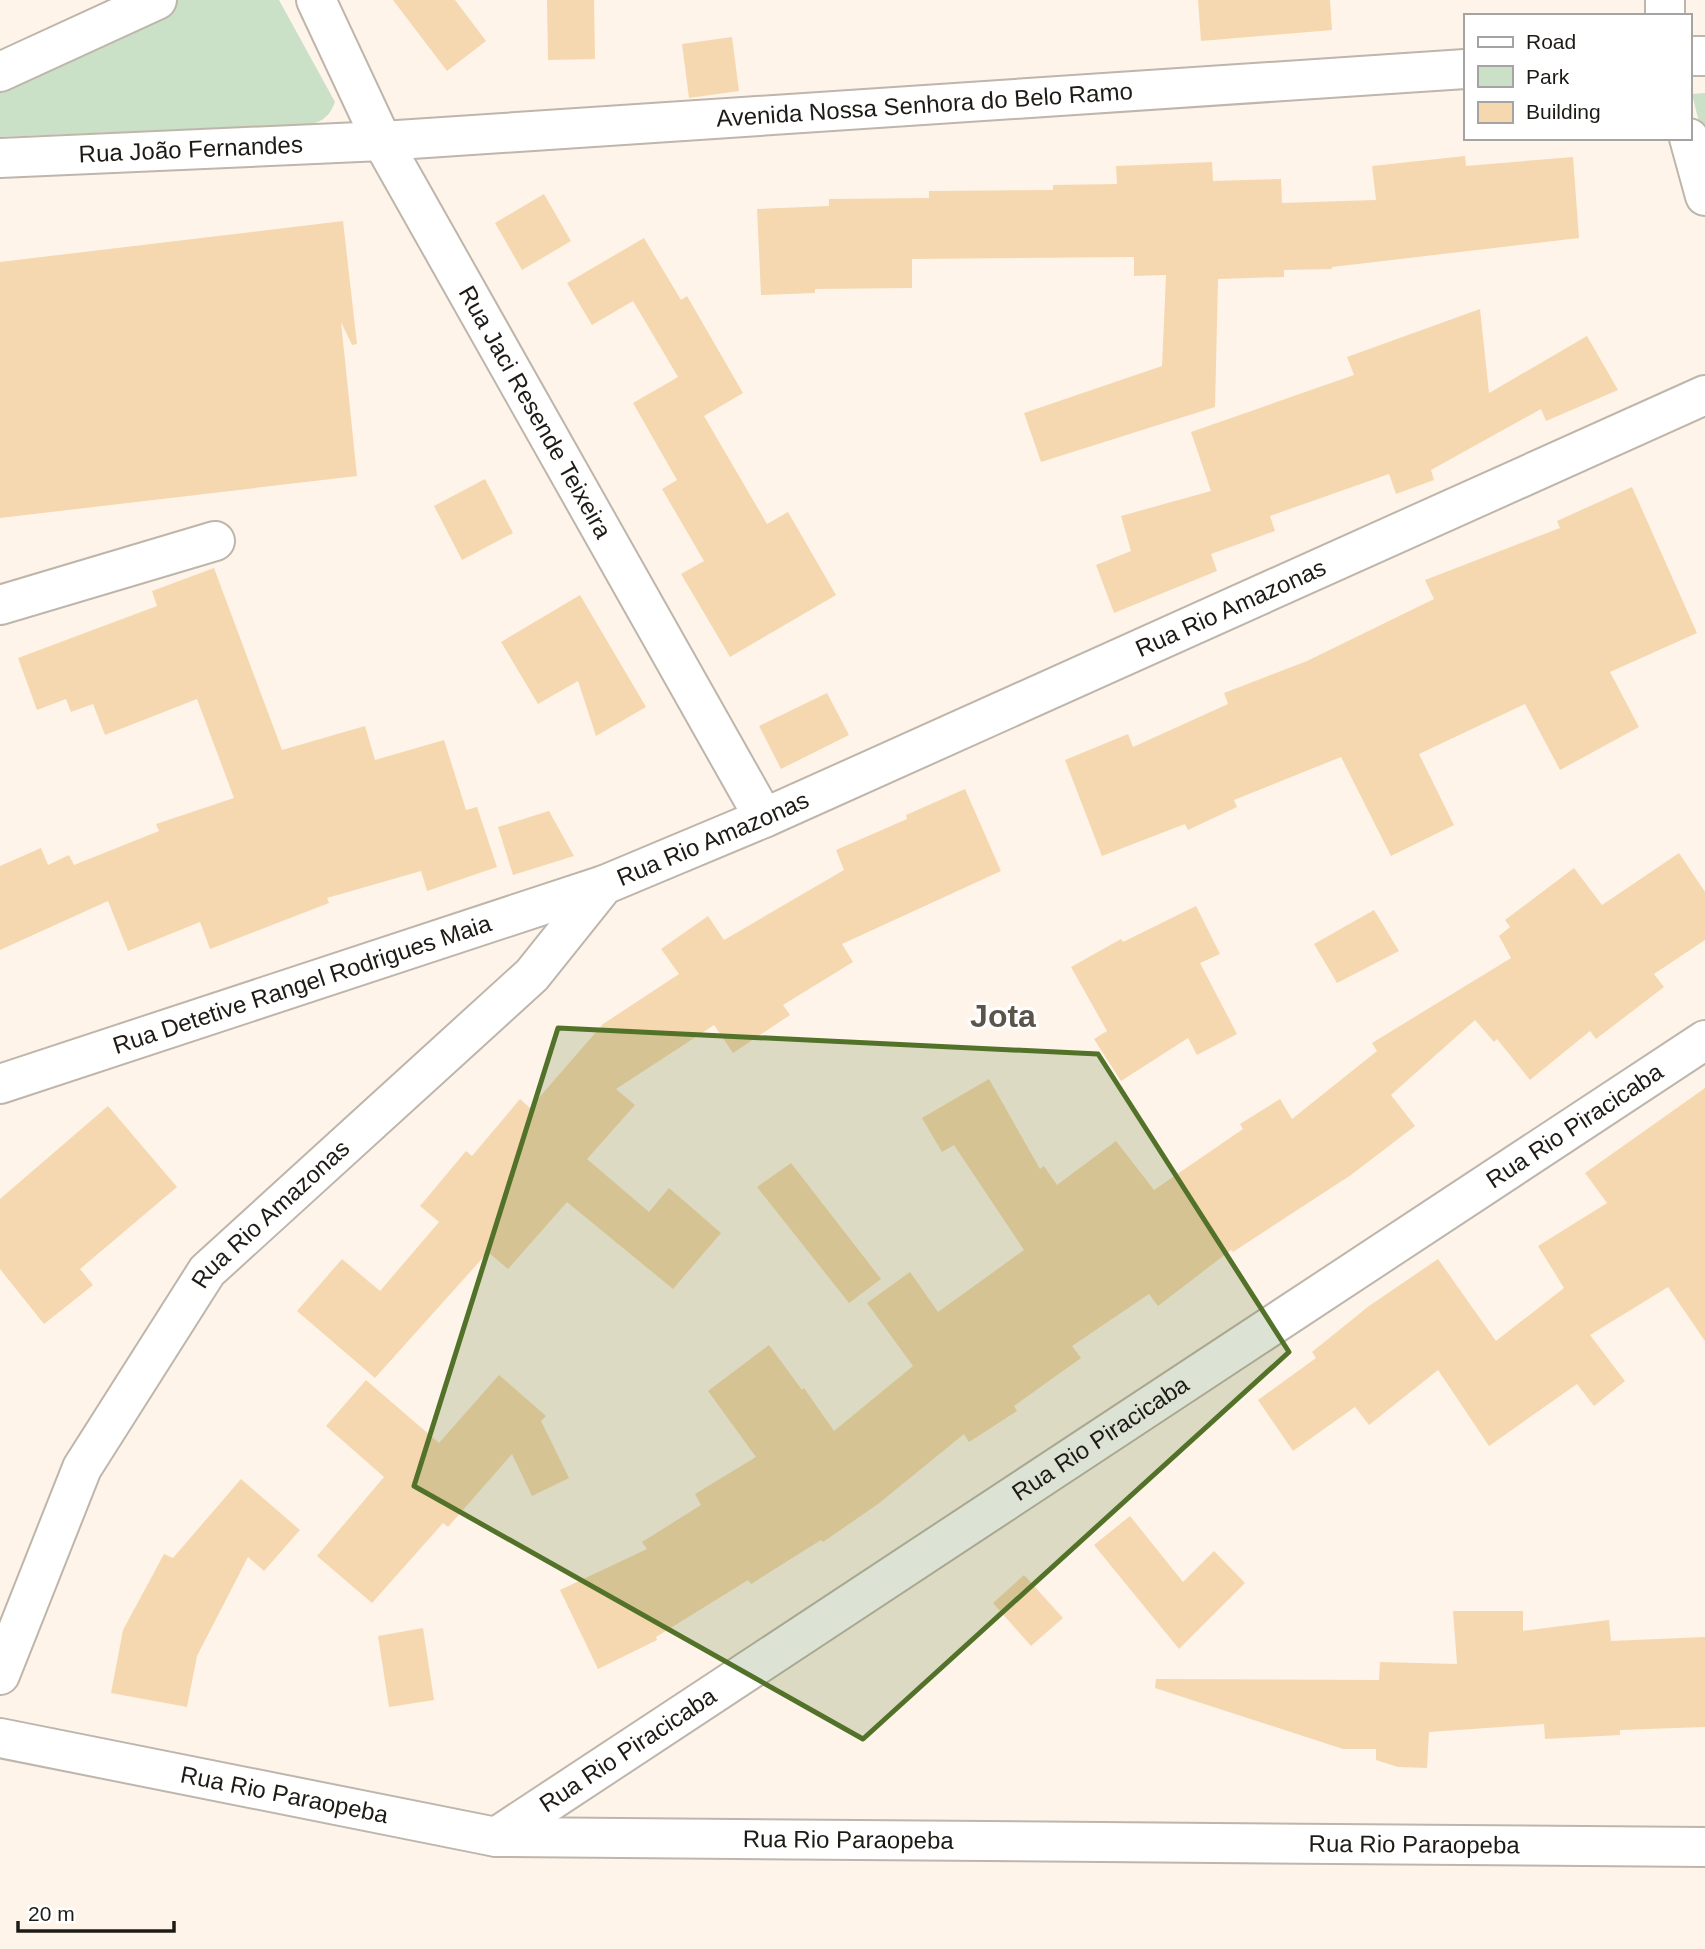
<svg xmlns="http://www.w3.org/2000/svg" width="1705" height="1949" viewBox="0 0 1705 1949" font-family="Helvetica,sans-serif">
  <style>
    .green { fill: #cae0c7 }
    .building { fill: #f5d8af }
    .lines { fill: none; stroke-linecap: round; stroke-linejoin: round }
    .minor-casing { stroke: #beb5ab; stroke-width: 42 }
    .minor { stroke: #fff; stroke-width: 38 }
    .marked { fill: #537229; fill-opacity: 0.2; stroke: #537229; stroke-width: 5; stroke-linejoin: round }
    .labels { text-anchor: middle; stroke-width: 6; stroke-linejoin: round; paint-order: stroke }
    .street-label { font-size: 24px; fill: #1e1b17; stroke: #fff }
    .district-label { font-size: 32px; font-weight: bold; fill: #5b544b; stroke: #fff }
  </style>
  <rect width="100%" height="100%" fill="#fef4ea"/>
  <g class="green">
    <path d="M159,0h120l56,102c-5,13 -11,19 -25,22l-310,13v-67z"/>
    <path d="M1705,93v53l-13,-52z"/>
  </g>
  <g class="building">
    <path d="M393,0h62l31,41 -39,30z"/>
    <path d="M547,0h47l1,59 -47,1z"/>
    <path d="M1198,0h132l2,30 -131,11z"/>
    <path d="M732,37l7,54 -50,7 -7,-54z"/>
    <path d="M1465,156l1,10 107,-9 6,81 -247,29v2l-48,1v7l-66,2 -3,128 -174,55 -17,-49 138,-47 4,-91 -32,1v-19l-222,2v29l-97,1v4l-54,2 -4,-86 72,-3v-7l100,-1v-7l124,-1v-5l64,-1 -1,-18 96,-4 1,19 68,-2 1,24 94,-3 -4,-34z"/>
    <path d="M544,194l27,47 -49,29 -27,-47z"/>
    <path d="M343,221l14,123 -5,1 -11,-23 16,154 -357,42v-256z"/>
    <path d="M644,238l37,62 6,-4 56,97 -39,23 63,108 21,-12 48,83 -106,62 -49,-83 23,-13 -42,-72 15,-9 -44,-77 45,-26 -45,-76 -41,24 -25,-42z"/>
    <path d="M1480,309l9,84 98,-57 31,54 -72,31 -5,-12 -110,61 3,10 -38,14 -7,-20 -119,42 5,15 -64,23 6,17 -103,42 -18,-48 35,-14 -10,-35 90,-25 -20,-59 163,-57 -7,-18z"/>
    <path d="M485,479l28,54 -51,27 -28,-54z"/>
    <path d="M1632,487l65,146 -87,39 29,55 -79,43 -35,-66 -106,50 35,71 -63,31 -50,-99 -107,43 3,7 -49,23 -3,-6 -83,32 -37,-96 63,-26 5,13 95,-43 -4,-11 83,-32 127,-62 -9,-19 135,-52 -3,-7z"/>
    <path d="M214,568l68,182 83,-24 10,34 69,-20 22,70 11,-3 20,60 -70,24 -6,-20 -94,27 2,5 -119,46 -10,-27 -72,29 -20,-50 -108,49v-84l41,-18 7,17 21,-10 5,10 85,-34 -3,-7 78,-26 -37,-99 -92,36 -12,-31 -22,8 -5,-13 -29,11 -19,-52 139,-52 -5,-15z"/>
    <path d="M580,595l66,112 -50,29 -18,-55 -40,23 -37,-62z"/>
    <path d="M827,693l22,42 -68,34 -22,-43z"/>
    <path d="M965,789l36,82 -159,73 11,18 -70,43 7,10 -57,38 -19,-28 -98,64 19,16 -48,54 62,53 20,-24 52,45 -48,56 -106,-87 -59,67 -20,-17 -113,126 -78,-67 45,-52 38,32 59,-69 -19,-16 46,-55 6,5 48,-57 10,9 73,-84 76,-50 -18,-25 47,-33 16,24 120,-70 -8,-20 71,-31 -1,-4z"/>
    <path d="M549,811l25,45 -61,19 -15,-48z"/>
    <path d="M1679,853l26,39v48l-51,34 10,13 -68,52 -6,-8 -60,49 -33,-41 -3,3 -19,-22 -84,75 24,31 -64,49 -118,77 -2,-2 -73,56 -9,-12 -77,52 9,12 -67,48 3,5 -48,31 -5,-8 -86,70 -55,38 -2,-2 -70,44 -3,-4 -92,57 1,3 -59,29 -38,-79 87,-41 -5,-7 59,-37 -6,-11 61,-37 -48,-66 61,-46 33,45 2,-2 30,43 79,-65 -46,-63 43,-31 28,40 86,-62 -70,-105 -12,7 -20,-34 67,-39 51,90 4,-3 13,19 59,-44 38,49 89,-61 -3,-5 40,-25 12,20 85,-68 -5,-8 139,-85 -12,-22 11,-9 -5,-7 69,-52 28,37z"/>
    <path d="M1196,906l24,48 -20,9 37,71 -40,21 -9,-17 -67,43 -27,-42 13,-8 -36,-64 50,-28 2,3z"/>
    <path d="M1374,910l25,41 -62,32 -23,-39z"/>
    <path d="M1705,1088v253l-37,-54 -78,48 35,46 -31,25 -17,-22 -88,62 -51,-76 -69,55 -14,-18 -62,44 -35,-51 58,-42 -4,-6 57,-46 69,-47 58,82 68,-53 -26,-42 69,-43 -22,-30z"/>
    <path d="M108,1106l69,81 -97,82 13,16 -49,39 -44,-55v-70z"/>
    <path d="M791,1163l90,116 -32,24 -92,-116z"/>
    <path d="M499,1375l47,41 -5,5 28,57 -37,18 -20,-42 -64,73 -5,-4 -71,80 -55,-47 67,-79 -58,-51 40,-46 73,63z"/>
    <path d="M241,1479l59,51 -36,41 -16,-14 -51,99 -10,51 -76,-14 12,-63 41,-76 9,4z"/>
    <path d="M1130,1516l53,66 31,-31 31,32 -66,66 -85,-104z"/>
    <path d="M1024,1575l39,43 -32,28 -38,-43z"/>
    <path d="M1453,1611h70v20l86,-11 2,21 94,-4v90l-85,3v5l-75,4 -1,-15 -115,8 -2,36 -29,-1 -22,-7v-11h-33l-188,-61 1,-9 223,1 1,-18 77,2z"/>
    <path d="M423,1628l11,72 -45,7 -11,-71z"/>
  </g>
  <g class="lines">
    <g class="minor-casing">
      <g id="minor">
        <path id="s1" d="M316,0l66,141 382,677"/>
        <path d="M1665,0v16"/>
        <path d="M1689,56h16"/>
        <path d="M0,72l157,-72"/>
        <path d="M1689,138l16,58"/>
        <path id="s2" d="M0,158l382,-17 1083,-72"/>
        <path d="M0,605l215,-64"/>
        <path id="s3" d="M0,1084l604,-199"/>
        <path id="s4" d="M0,1675l82,-207 125,-197 325,-296 72,-90 160,-67 941,-423"/>
        <path id="s5" d="M0,1738l496,99 1209,10"/>
        <path id="s6" d="M496,1837l1209,-797"/>
      </g>
    </g>
    <use href="#minor" class="minor"/>
  </g>
  <path class="marked" d="M558,1028l540,26 191,298 -426,387 -449,-253z"/>
  <g class="labels">
    <g class="street-label">
      <text dy="8" stroke="none"><textPath href="#s2" startOffset="926">Avenida Nossa Senhora do Belo Ramo</textPath></text>
      <text dy="8" stroke="none"><textPath href="#s2" startOffset="191">Rua João Fernandes</textPath></text>
      <text dy="8" stroke="none"><textPath href="#s1" startOffset="467">Rua Jaci Resende Teixeira</textPath></text>
      <text dy="8" stroke="none"><textPath href="#s4" startOffset="1696">Rua Rio Amazonas</textPath></text>
      <text dy="8" stroke="none"><textPath href="#s4" startOffset="1129">Rua Rio Amazonas</textPath></text>
      <text dy="8" stroke="none"><textPath href="#s3" startOffset="318">Rua Detetive Rangel Rodrigues Maia</textPath></text>
      <text dy="8" stroke="none"><textPath href="#s6" startOffset="1292">Rua Rio Piracicaba</textPath></text>
      <text dy="8" stroke="none"><textPath href="#s4" startOffset="541">Rua Rio Amazonas</textPath></text>
      <text dy="8" stroke="none"><textPath href="#s6" startOffset="724">Rua Rio Piracicaba</textPath></text>
      <text dy="8" stroke="none"><textPath href="#s6" startOffset="158">Rua Rio Piracicaba</textPath></text>
      <text dy="8" stroke="none"><textPath href="#s5" startOffset="290">Rua Rio Paraopeba</textPath></text>
      <text dy="8" stroke="none"><textPath href="#s5" startOffset="858">Rua Rio Paraopeba</textPath></text>
      <text dy="8" stroke="none"><textPath href="#s5" startOffset="1424">Rua Rio Paraopeba</textPath></text>
    </g>
    <g class="district-label">
      <text x="1003" y="1027">Jota</text>
    </g>
  </g>
  <rect x="1464" y="14" width="228" height="126" fill="#ffffff" stroke="#a5a4a2" stroke-width="2"/>
  <rect x="1478" y="37" width="35" height="10" fill="#ffffff" stroke="#a5a4a2" stroke-width="2"/>
  <text x="1526" y="49" font-size="21" fill="#1e1b17">Road</text>
  <rect x="1478" y="66" width="35" height="21" fill="#cae0c7" stroke="#a5a4a2" stroke-width="2"/>
  <text x="1526" y="84" font-size="21" fill="#1e1b17">Park</text>
  <rect x="1478" y="102" width="35" height="21" fill="#f5d8af" stroke="#a5a4a2" stroke-width="2"/>
  <text x="1526" y="119" font-size="21" fill="#1e1b17">Building</text>
  <path d="M18 1921v10h156v-10" fill="none" stroke="#1e1b17" stroke-width="3.5"/>
  <text x="28" y="1921" font-size="21" fill="#1e1b17" stroke="#ffffff" stroke-width="5" paint-order="stroke">20 m</text>
</svg>
